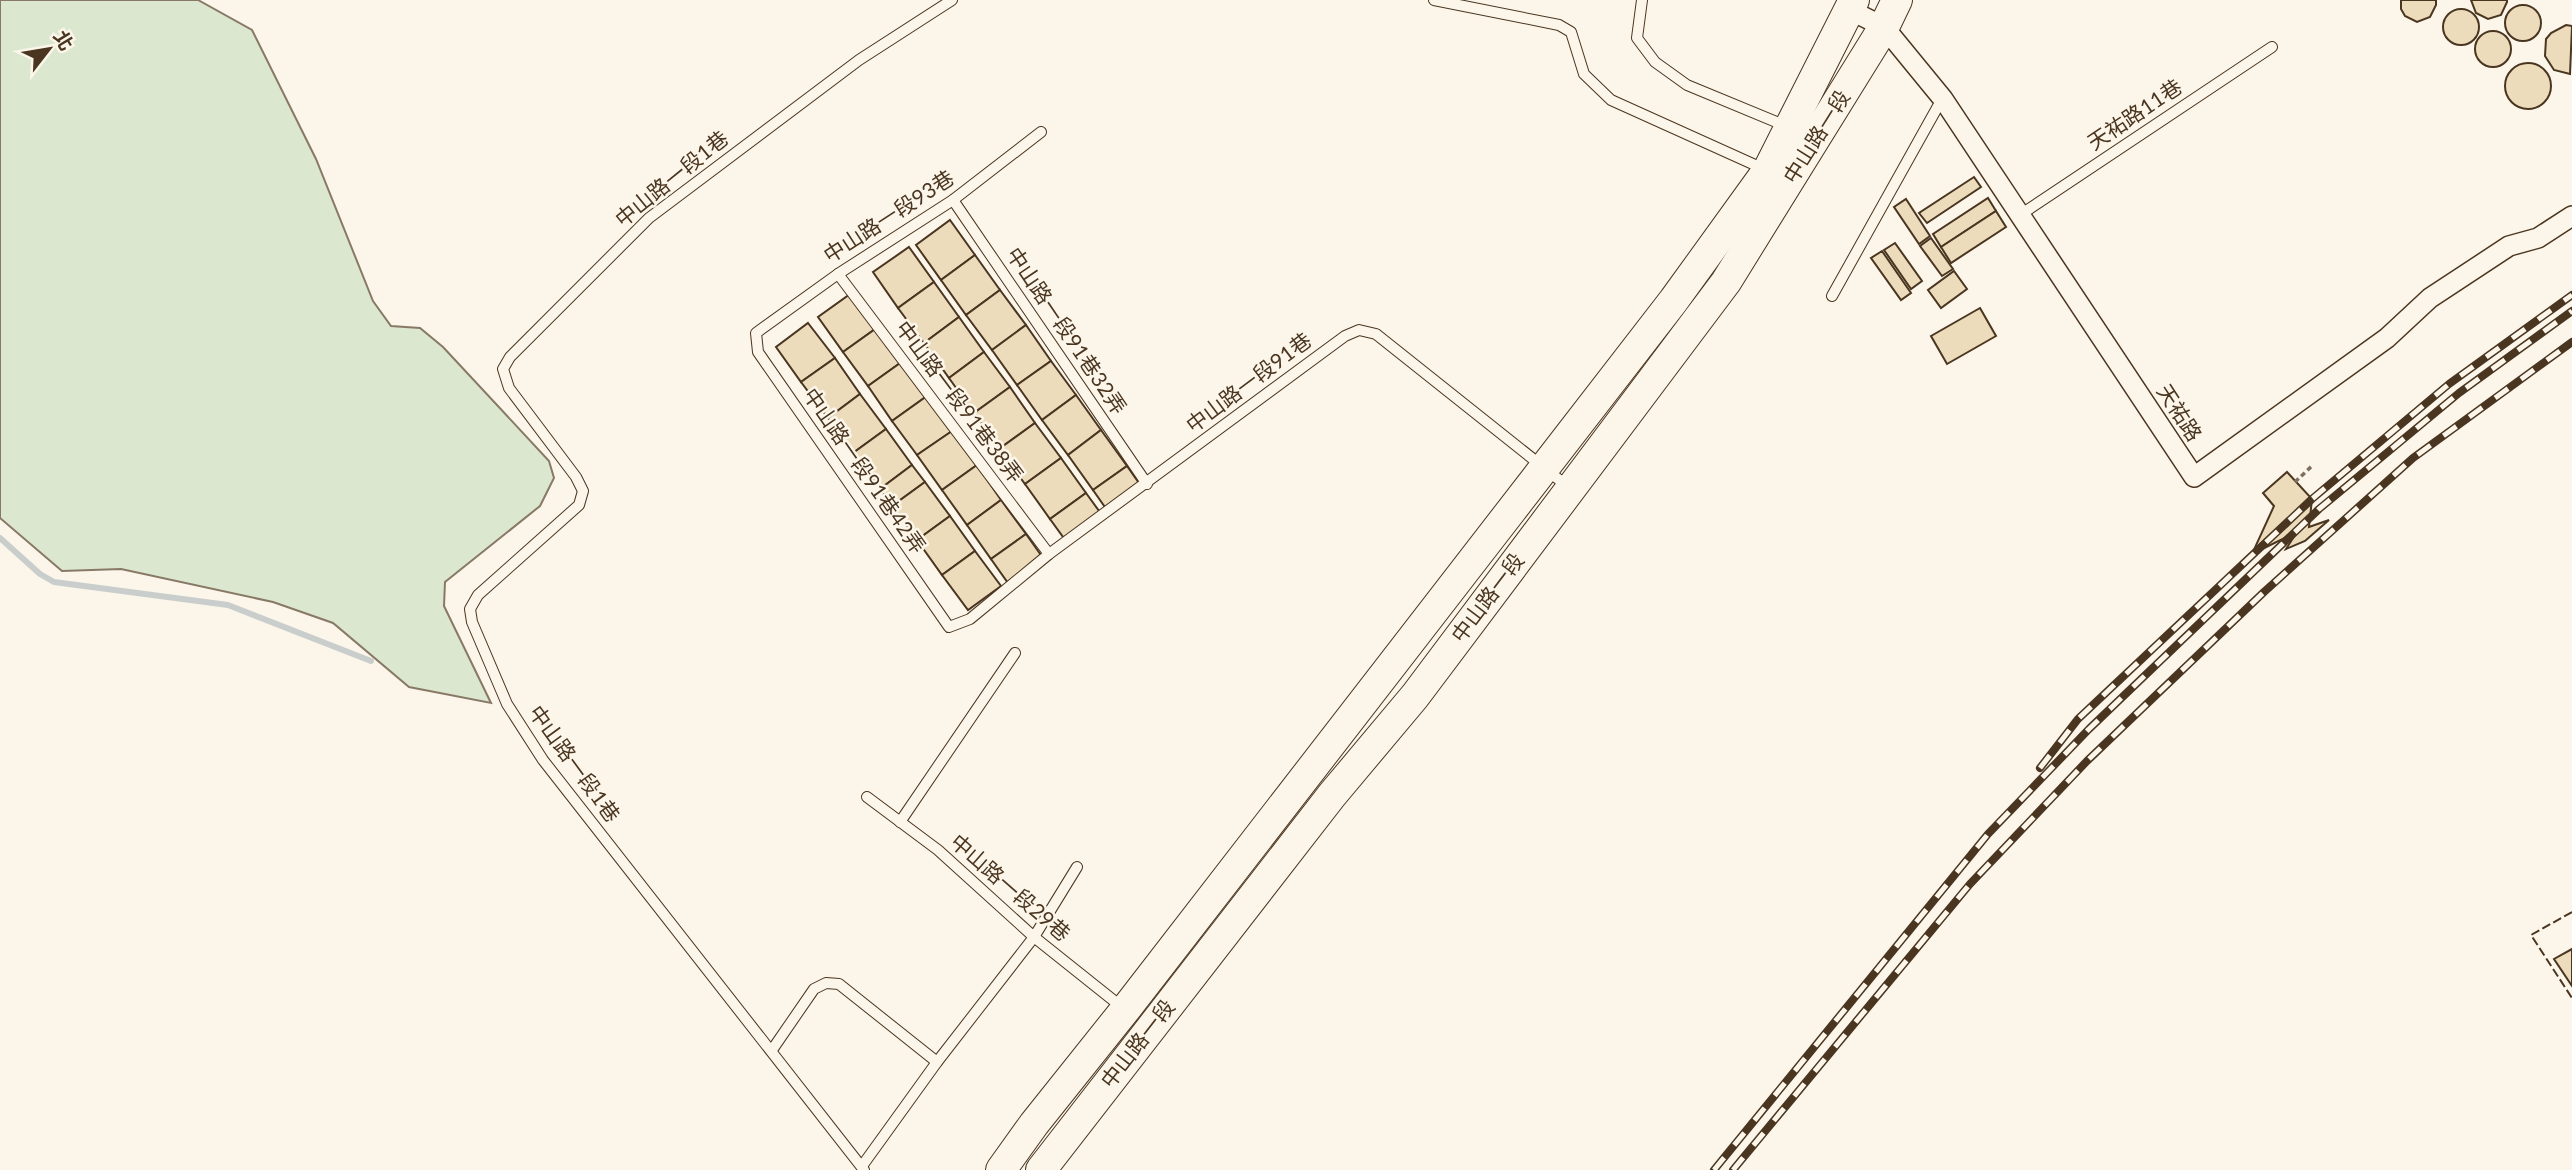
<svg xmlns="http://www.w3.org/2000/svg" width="2572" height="1170" viewBox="0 0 2572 1170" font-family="Lato,'Noto Sans TC',sans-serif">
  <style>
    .green { fill: #dce7d0; stroke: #887966; stroke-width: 2 }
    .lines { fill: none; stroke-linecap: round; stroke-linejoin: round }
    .stream { stroke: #c9cecd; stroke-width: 6 }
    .building { fill: #ecdcbc; stroke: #4a3520; stroke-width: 2 }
    .service-casing { stroke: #4a3520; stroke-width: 12 }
    .minor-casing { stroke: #4a3520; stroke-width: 22 }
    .primary-casing { stroke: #4a3520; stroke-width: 32 }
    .path { stroke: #7f6f5c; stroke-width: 3.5; stroke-dasharray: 5 3.5; stroke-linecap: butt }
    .service { stroke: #fbf6e9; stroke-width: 10 }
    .minor { stroke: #fbf6e9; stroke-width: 19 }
    .primary { stroke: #fbf6e9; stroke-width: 30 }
    .rail-casing { stroke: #4a3520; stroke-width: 8 }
    .rail { stroke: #fbf6e9; stroke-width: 5; stroke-dasharray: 16; stroke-linecap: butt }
    .fence { stroke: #4a3520; stroke-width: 2; stroke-dasharray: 9 3.5; stroke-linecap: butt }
    .labels { text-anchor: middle; stroke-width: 5; stroke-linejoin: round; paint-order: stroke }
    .street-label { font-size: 21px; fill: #4a3520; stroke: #fbf6e9 }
  </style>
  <rect width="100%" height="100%" fill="#fbf6e9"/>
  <path class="green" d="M0,0h198l54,30 64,129 57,142 18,25 29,2 23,19 106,114 5,17 -14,28 -95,76 -1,24 47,97 -82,-16 -76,-64 -60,-21 -152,-33 -59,2 -62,-53z"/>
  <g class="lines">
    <path class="stream" d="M0,538l40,36 14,8 174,23 143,56"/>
  </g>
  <g class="building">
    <path d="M2401,0h35v5l-6,12 -13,5 -12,-6 -4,-7z"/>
    <path d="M2471,0h36v2l-6,13 -13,4 -12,-6z"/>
    <circle cx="2523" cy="23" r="18"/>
    <circle cx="2461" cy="27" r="18"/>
    <path d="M2566,25l6,1 -2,48 -16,-4 -9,-14 1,-17 5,-6z"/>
    <circle cx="2493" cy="49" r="18"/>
    <circle cx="2528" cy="86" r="23"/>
    <path d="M1974,177l7,10 -54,36 -8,-10z"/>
    <path d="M1988,198l8,13 -55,36 -8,-13z"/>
    <path d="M1906,199l24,37 -11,8 -25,-37z"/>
    <path d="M1996,211l10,16 -55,36 -10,-16z"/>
    <path d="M950,220l25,35 -34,25 -25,-35z"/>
    <path d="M1931,238l22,31 -11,7 -22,-30z"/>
    <path d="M1895,243l27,38 -11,8 -27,-39z"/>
    <path d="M909,247l25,35 -36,26 -25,-36z"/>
    <path d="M1882,251l29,42 -10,7 -30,-42z"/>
    <path d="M975,255l25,35 -34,25 -25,-35z"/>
    <path d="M1954,271l13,18 -26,19 -13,-18z"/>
    <path d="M934,282l25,35 -35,26 -26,-35z"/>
    <path d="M1000,290l26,35 -34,25 -26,-35z"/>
    <path d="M853,292l25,35 -35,25 -25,-35z"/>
    <path d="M1980,308l16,28 -49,28 -16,-28z"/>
    <path d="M959,317l25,35 -35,26 -25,-35z"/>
    <path d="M808,323l27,35 -34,24 -25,-35z"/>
    <path d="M1026,325l25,36 -34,24 -25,-35z"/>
    <path d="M878,327l25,34 -35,25 -25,-34z"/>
    <path d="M984,352l26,35 -36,26 -25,-35z"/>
    <path d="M835,358l25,36 -32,24 -27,-36z"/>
    <path d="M903,361l24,35 -35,25 -24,-35z"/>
    <path d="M1051,361l25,34 -34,25 -25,-35z"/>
    <path d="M1010,387l25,36 -36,26 -25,-36z"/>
    <path d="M860,394l26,35 -33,24 -25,-35z"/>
    <path d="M1076,395l25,35 -33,25 -26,-35z"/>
    <path d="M927,396l25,35 -35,24 -25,-34z"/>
    <path d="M1035,423l26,35 -36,26 -26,-35z"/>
    <path d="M886,429l26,36 -32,24 -27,-36z"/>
    <path d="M1101,430l26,36 -34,24 -25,-35z"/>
    <path d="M952,431l25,34 -35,25 -25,-35z"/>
    <path d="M1061,458l25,35 -36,26 -25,-35z"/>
    <path d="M912,465l13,17 -33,24 -12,-17z"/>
    <path d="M977,465l24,35 -34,25 -25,-35z"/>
    <path d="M1127,466l14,20 -34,24 -14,-20z"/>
    <path d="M2287,472l25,27 -3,28 20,-7 -24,21 -19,8 11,-17 -45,22 22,-48 -11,-13z"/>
    <path d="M925,482l25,34 -33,24 -25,-34z"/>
    <path d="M1086,493l16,22 -36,26 -16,-22z"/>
    <path d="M1001,500l25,34 -35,25 -24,-34z"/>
    <path d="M950,516l25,35 -33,24 -25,-35z"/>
    <path d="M1026,534l17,24 -35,25 -17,-24z"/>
    <path d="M975,551l26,35 -33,24 -26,-35z"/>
    <path d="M2572,949v37l-18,-27z"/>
  </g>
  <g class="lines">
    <g class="service-casing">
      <g id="service">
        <path d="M1434,0l125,25 12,7 13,42 27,26 153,69"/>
        <path d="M1642,0l-5,38 18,24 32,23 99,41"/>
        <path d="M1041,132l-88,68 -115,74 -82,59 2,19 191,275 21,-8 79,-65 296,-218 14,-6 17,4 191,152"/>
        <path d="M953,200l194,284"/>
        <path d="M2020,215l252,-168"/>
        <path d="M838,274l211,280"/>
        <path d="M1832,296l110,-197"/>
        <path d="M867,797l71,53 96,87 89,71"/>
        <path d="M900,822l115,-169"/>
        <path d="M772,1050l42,-61 12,-6 13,1 98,78"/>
        <path d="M862,1166l75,-104 97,-125 43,-70"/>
        <path d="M864,1170l-321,-410 -36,-56 -35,-82 -2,-13 8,-14 101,-90 4,-14 -7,-14 -67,-89 -6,-19 7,-12 139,-139 210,-158 93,-60"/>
      </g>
    </g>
    <g class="minor-casing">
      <path id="minor" d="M1850,10l34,17 59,72 251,378 193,-139 43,-40 79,-52 29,-8 34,-22"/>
    </g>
    <g class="primary-casing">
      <g id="primary">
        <path d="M1001,1170l33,-46 91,-114 549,-710 94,-130 86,-170"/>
        <path d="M1041,1170l291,-375 83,-99 311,-414 158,-255 13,-27"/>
      </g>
    </g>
    <g class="path">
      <path d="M2295,482l18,-17"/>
      <path d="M2275,551l22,-19"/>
    </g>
    <use href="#service" class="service"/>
    <use href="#minor" class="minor"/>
    <use href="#primary" class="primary"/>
    <g class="rail-casing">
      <g id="rail">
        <path d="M2040,768l38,-49 234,-220 137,-115 123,-89"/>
        <path d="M1714,1170l274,-336 101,-105 230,-220 140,-116 113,-82"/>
        <path d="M1733,1170l237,-286 117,-123 177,-169 149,-134 159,-116"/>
      </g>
    </g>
    <use href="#rail" class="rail"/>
    <path class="fence" d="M2572,912l-41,23 41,63"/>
  </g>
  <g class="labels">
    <g class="street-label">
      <text transform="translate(2135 115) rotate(-34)" y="7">天祐路11巷</text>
      <text transform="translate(1817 137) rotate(-58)" y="7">中山路一段</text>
      <text transform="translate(672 179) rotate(-39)" y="7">中山路一段1巷</text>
      <text transform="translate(889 217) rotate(-33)" y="7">中山路一段93巷</text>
      <text transform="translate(1066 331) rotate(56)" y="7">中山路一段91巷32弄</text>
      <text transform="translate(1249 383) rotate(-37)" y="7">中山路一段91巷</text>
      <text transform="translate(959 402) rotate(53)" y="7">中山路一段91巷38弄</text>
      <text transform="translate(2179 413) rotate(57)" y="7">天祐路</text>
      <text transform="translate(864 471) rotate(55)" y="7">中山路一段91巷42弄</text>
      <text transform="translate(1488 598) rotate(-53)" y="7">中山路一段</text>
      <text transform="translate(574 764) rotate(54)" y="7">中山路一段1巷</text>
      <text transform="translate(1010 888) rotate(41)" y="7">中山路一段29巷</text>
      <text transform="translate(1138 1044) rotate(-52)" y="7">中山路一段</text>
    </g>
  </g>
  <g transform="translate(49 49) rotate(59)" stroke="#fbf6e9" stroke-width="5" paint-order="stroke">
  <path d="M0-5L12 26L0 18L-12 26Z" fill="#4a3520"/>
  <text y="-10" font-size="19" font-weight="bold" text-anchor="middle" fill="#4a3520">北</text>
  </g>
</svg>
